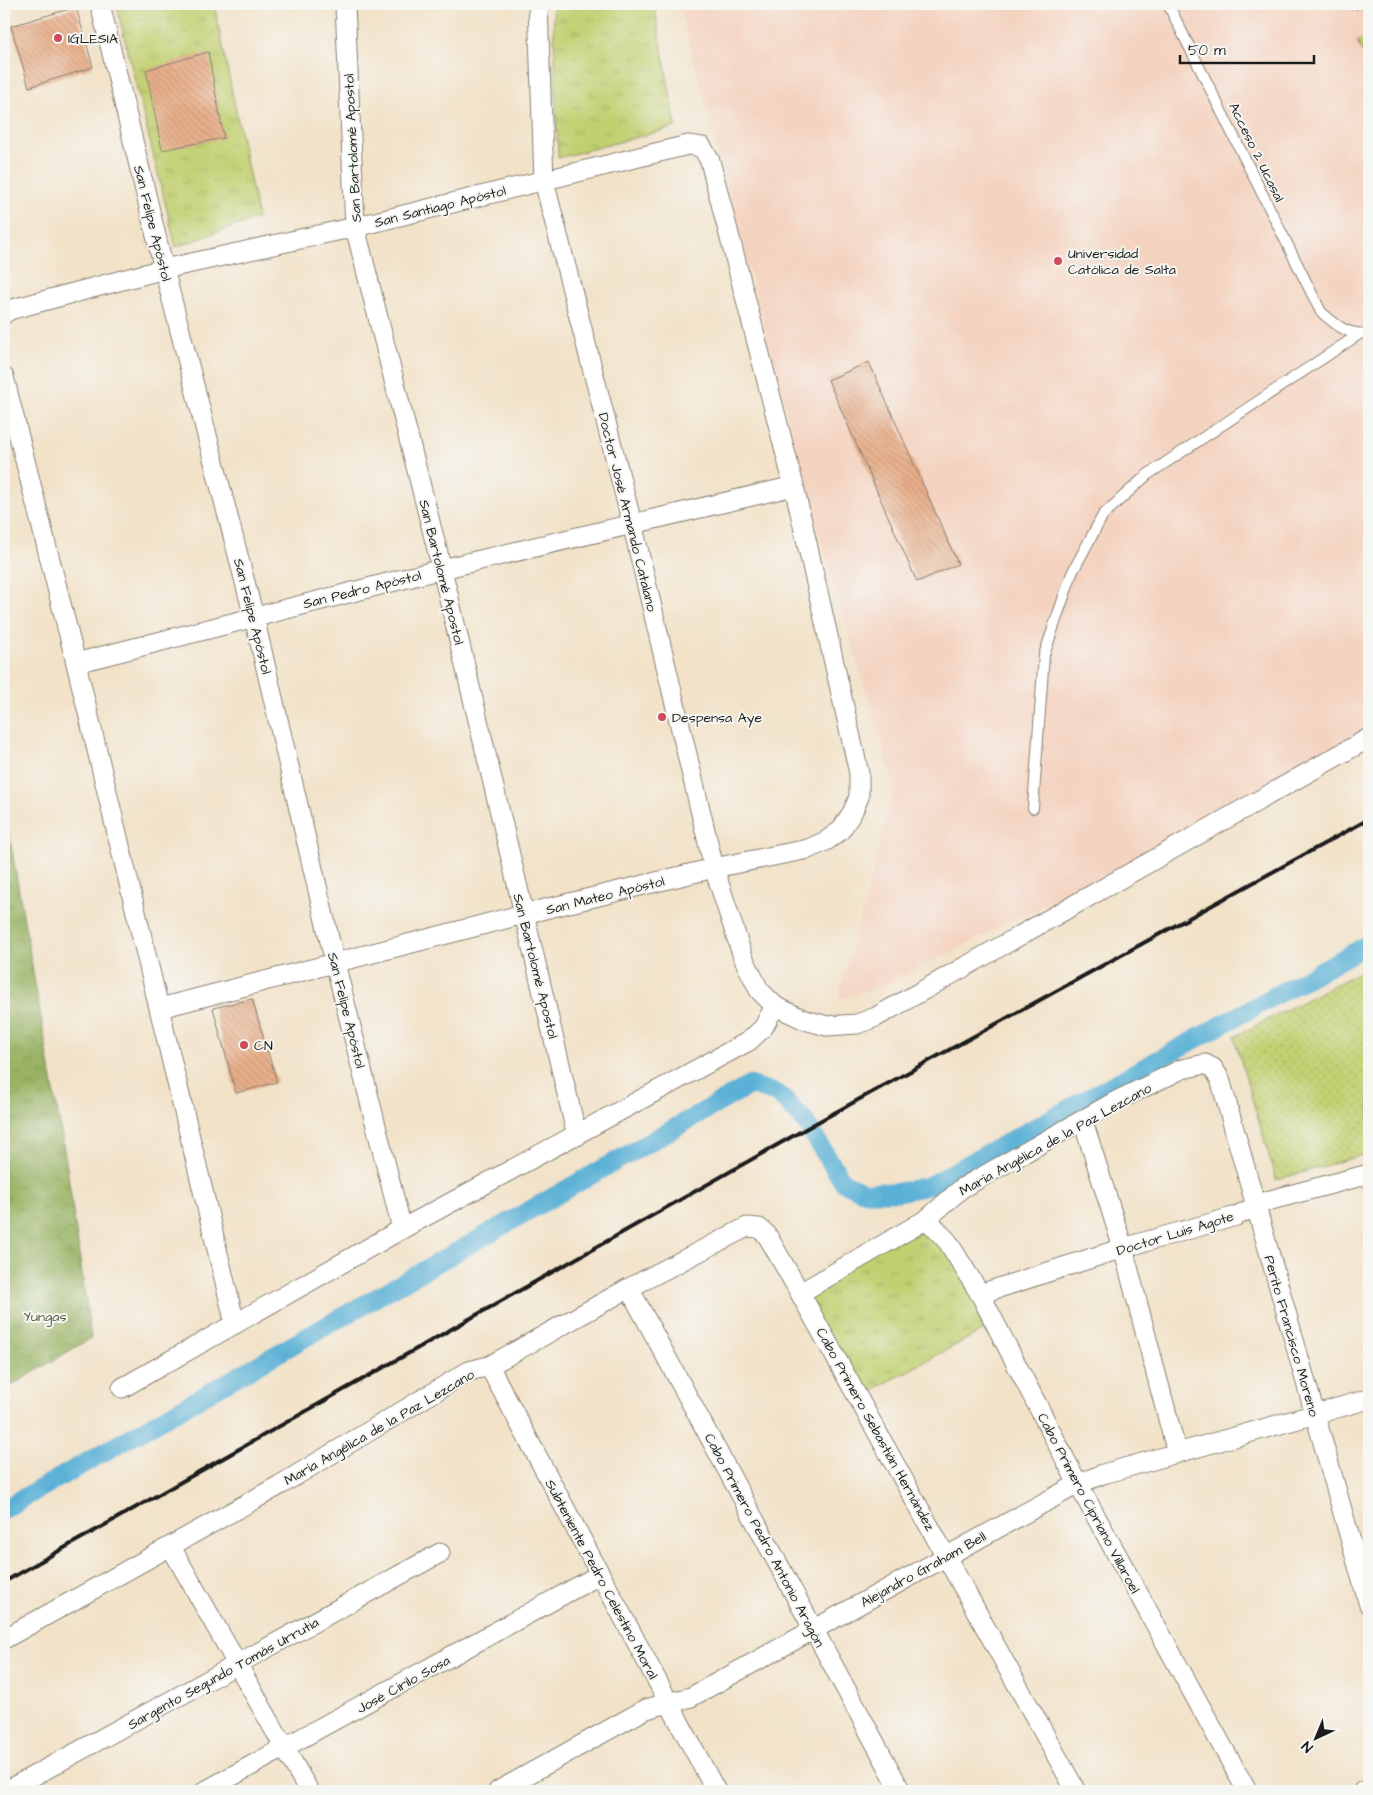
<svg xmlns="http://www.w3.org/2000/svg" width="1373" height="1795" viewBox="0 0 1373 1795" font-family="'Architects Daughter',sans-serif">
  <style>
    .built { fill: #f4d3c0 }
    .grass { fill: url(#grass-dots); stroke: #6f7647 }
    .forest { fill: url(#forest-crowns); stroke: #5a6740 }
    .park { fill: url(#park-tufts); stroke: #6f7647 }
    .pitch { fill: #c2d072; stroke: #6f7647 }
    .lines { fill: none; stroke-linecap: round; stroke-linejoin: round }
    .canal { stroke: #5ab0d6; stroke-width: 19 }
    .building { fill: url(#building-back-hatch) }
    .service-casing { stroke: #877f72; stroke-width: 12 }
    .minor-casing { stroke: #877f72; stroke-width: 21 }
    .path { stroke: #877f72; stroke-width: 3; stroke-dasharray: 1 4; stroke-linecap: butt }
    .service { stroke: #fff; stroke-width: 10 }
    .minor { stroke: #fff; stroke-width: 19 }
    .rail { stroke: #1c1c1c; stroke-width: 4 }
    .poi-dot { fill: #d1495b; stroke: #f6f6f2; stroke-width: 2 }
    .labels { text-anchor: middle; stroke-width: 4; stroke-linejoin: round; paint-order: stroke }
    .poi-label { font-size: 14px; fill: #1c1c1c; stroke: #f6f6f2; text-anchor: start }
    .street-label { font-size: 14px; fill: #1c1c1c; stroke: #f6f6f2 }
    .park-label { font-size: 14px; fill: #565b3a; stroke: #f6f6f2 }
  </style>
  <defs>
    <pattern id="grass-dots" width="8" height="8" patternUnits="userSpaceOnUse" patternTransform="scale(1.25)"><rect width="8" height="8" fill="#c2d072"/><path d="M2 2h.1M6 6h.1" fill="none" stroke="#a6b262" stroke-width="1.8" stroke-linecap="round"/></pattern>
    <pattern id="forest-crowns" width="20" height="18" patternUnits="userSpaceOnUse" patternTransform="scale(1.25)"><rect width="20" height="18" fill="#99b264"/><path d="M2 6a3 3 0 1 1 6 0M12 15a3 3 0 1 1 6 0" fill="none" stroke="#839856"/></pattern>
    <pattern id="park-tufts" width="24" height="20" patternUnits="userSpaceOnUse" patternTransform="scale(1.25)"><rect width="24" height="20" fill="#c2d072"/><path d="M3 7l-1-3M5 7V3M7 7l1-3M15 17l-1-3M17 17v-4M19 17l1-3" fill="none" stroke="#a6b262"/></pattern>
    <pattern id="building-back-hatch" width="6" height="6" patternUnits="userSpaceOnUse" patternTransform="scale(1.25)"><rect width="6" height="6" fill="#e8af8a"/><path d="M-1 5l2 2M0 0l6 6M5-1l2 2" fill="none" stroke="#c69676"/></pattern>
  </defs>
  <rect width="100%" height="100%" fill="#f6f6f2"/>
  <filter id="ink" filterUnits="userSpaceOnUse"><feTurbulence type="fractalNoise" baseFrequency=".02" numOctaves="2"/><feDisplacementMap in="SourceGraphic" scale="10" xChannelSelector="R" yChannelSelector="G"/><feConvolveMatrix kernelMatrix="1 2 1 2 8 2 1 2 1" color-interpolation-filters="sRGB"/></filter>
  <filter id="wash" filterUnits="userSpaceOnUse"><feTurbulence type="fractalNoise" baseFrequency=".0096" numOctaves="4" result="noise"/><feDisplacementMap in="SourceGraphic" scale="20" xChannelSelector="R" yChannelSelector="G"/><feGaussianBlur stdDeviation="1.12" result="paint"/><feColorMatrix in="noise" values="0 0 0 0 0 0 0 0 0 0 0 0 0 0 0 0 0 1.4 0 .05"/><feComposite in="paint" operator="in"/></filter>
  <g filter="url(#wash)">
    <rect width="100%" height="100%" fill="#f2e2c8"/>
    <path class="built" d="M679,4h690v740l-487,242 -44,14 57,-213 -81,-269z"/>
    <path class="grass" d="M1369,967v186l-93,27 -42,-143z"/>
    <path class="forest" d="M4,805l62,356 25,177 -87,52z"/>
    <g class="park">
      <path d="M116,4h98l44,214 -82,29z"/>
      <path d="M553,4h101l22,123 -118,31z"/>
      <path d="M927,1219l68,105 -137,74 -58,-105z"/>
    </g>
    <path class="pitch" d="M1369,35v29l-12,-22z"/>
    <g class="lines">
      <path class="canal" d="M4,1509l746,-424 28,9 26,26 39,62 21,10h35l29,-6 441,-242"/>
    </g>
    <g id="blocks">
      <g class="building">
        <path d="M76,7l17,60 -64,20 -18,-61z"/>
        <path d="M208,52l16,86 -62,12 -16,-80z"/>
        <path d="M869,362l89,202 -41,18 -89,-202z"/>
        <path d="M252,999l25,83 -41,11 -23,-85z"/>
      </g>
    </g>
  </g>
  <g filter="url(#ink)">
    <use href="#blocks" fill-opacity="0" stroke="#877f72" stroke-width="1"/>
    <g class="lines">
      <g class="service-casing">
        <g id="service">
          <path d="M1168,4l153,308c15,13 27,24 48,21"/>
          <path d="M1033,808l11,-153 28,-82 31,-58 44,-40 211,-140"/>
        </g>
      </g>
      <g class="minor-casing">
        <g id="minor">
          <path d="M100,4l64,265 90,348 81,346 67,266"/>
          <path d="M345,4l10,223 87,342 135,567"/>
          <path d="M538,4l6,177 88,342 82,345 29,89 16,33 16,16 30,14 22,6 30,-2 19,-7 493,-279"/>
          <path d="M4,314l5,-4 155,-41 191,-42 333,-82 14,2 8,14 84,325 65,287v24l-7,16 -12,18 -14,10 -18,8 -94,19 -190,46 -364,94"/>
          <path d="M4,377l72,286 159,661"/>
          <path d="M76,663l366,-94 352,-83"/>
          <path d="M1083,1121l40,127 54,205"/>
          <path d="M927,1219l21,23 32,52 98,190 169,307"/>
          <path d="M629,1288l272,503"/>
          <path d="M800,1293l127,-74 35,-31 154,-87 66,-32 23,-5 8,4 7,11 149,526"/>
          <path d="M980,1294l143,-46 113,-32 31,-15 102,-27"/>
          <path d="M489,1366l227,425"/>
          <path d="M122,1388l280,-159 347,-188 14,-13 12,-22"/>
          <path d="M171,1547l138,244"/>
          <path d="M4,1639l276,-154 189,-114 20,-5 140,-78 118,-61 12,1 8,7 33,58 276,498"/>
          <path d="M6,1791l434,-238"/>
          <path d="M205,1791l394,-216"/>
          <path d="M498,1791l148,-82 45,-12 387,-213 25,-10 266,-75"/>
          <path d="M1363,1791l6,-2"/>
        </g>
      </g>
      <path class="path" d="M1343,4l7,5 19,-1"/>
      <use href="#service" class="service"/>
      <use href="#minor" class="minor"/>
      <path class="rail" d="M4,1582l812,-459 553,-304"/>
    </g>
  </g>
  <g class="poi-dot">
    <circle cx="58" cy="38" r="5"/>
    <circle cx="1058" cy="261" r="5"/>
    <circle cx="662" cy="717" r="5"/>
    <circle cx="244" cy="1045" r="5"/>
  </g>
  <g class="labels">
    <g class="poi-label">
      <text x="68" y="43">IGLESIA</text>
      <text x="1068" y="258">Universidad<tspan x="1068" dy="16">Católica de Salta</tspan></text>
      <text x="672" y="722">Despensa Aye</text>
      <text x="254" y="1050">CN</text>
    </g>
    <g class="street-label">
      <text transform="translate(352 148) rotate(-93)" y="5">San Bartolomé Apostol</text>
      <text transform="translate(1257 152) rotate(64)" y="5">Acceso 2 Ucasal</text>
      <text transform="translate(440 206) rotate(-14)" y="5">San Santiago Apóstol</text>
      <text transform="translate(153 223) rotate(76)" y="5">San Felipe Apóstol</text>
      <text transform="translate(628 512) rotate(76)" y="5">Doctor José Armando Catalano</text>
      <text transform="translate(442 572) rotate(76)" y="5">San Bartolomé Apostol</text>
      <text transform="translate(362 589) rotate(-14)" y="5">San Pedro Apóstol</text>
      <text transform="translate(253 616) rotate(76)" y="5">San Felipe Apóstol</text>
      <text transform="translate(605 895) rotate(-14)" y="5">San Mateo Apóstol</text>
      <text transform="translate(536 966) rotate(76)" y="5">San Bartolomé Apostol</text>
      <text transform="translate(347 1010) rotate(76)" y="5">San Felipe Apóstol</text>
      <text transform="translate(1055 1139) rotate(-29)" y="5">María Angélica de la Paz Lezcano</text>
      <text transform="translate(1175 1233) rotate(-17)" y="5">Doctor Luis Agote</text>
      <text transform="translate(1292 1336) rotate(74)" y="5">Perito Francisco Moreno</text>
      <text transform="translate(379 1427) rotate(-30)" y="5">María Angélica de la Paz Lezcano</text>
      <text transform="translate(876 1429) rotate(61)" y="5">Cabo Primero Sebastián Hernández</text>
      <text transform="translate(1089 1503) rotate(62)" y="5">Cabo Primero Cipriano Villaroel</text>
      <text transform="translate(765 1540) rotate(62)" y="5">Cabo Primero Pedro Antonio Aragón</text>
      <text transform="translate(923 1569) rotate(-29)" y="5">Alejandro Graham Bell</text>
      <text transform="translate(602 1579) rotate(62)" y="5">Subteniente Pedro Celestino Moral</text>
      <text transform="translate(223 1673) rotate(-29)" y="5">Sargento Segundo Tomás Urrutia</text>
      <text transform="translate(403 1684) rotate(-29)" y="5">José Cirilo Sosa</text>
    </g>
    <g class="park-label">
      <text x="45" y="1321">Yungas</text>
    </g>
  </g>
  <rect width="1373" height="1795" fill="none" stroke="#f6f6f2" stroke-width="20"/>
  <g transform="translate(1316 1738) rotate(224)" stroke="#f6f6f2" stroke-width="4" paint-order="stroke">
  <path d="M0-4L9 19L0 12L-9 19Z" fill="#1c1c1c"/>
  <text y="-8" font-size="14" font-weight="bold" text-anchor="middle" fill="#1c1c1c">N</text>
  </g>
  <path d="M1180 55v8h134v-8" fill="none" stroke="#1c1c1c" stroke-width="2.5"/>
  <text x="1188" y="55" font-size="15" fill="#1c1c1c" stroke="#f6f6f2" stroke-width="4" paint-order="stroke">50 m</text>
</svg>
